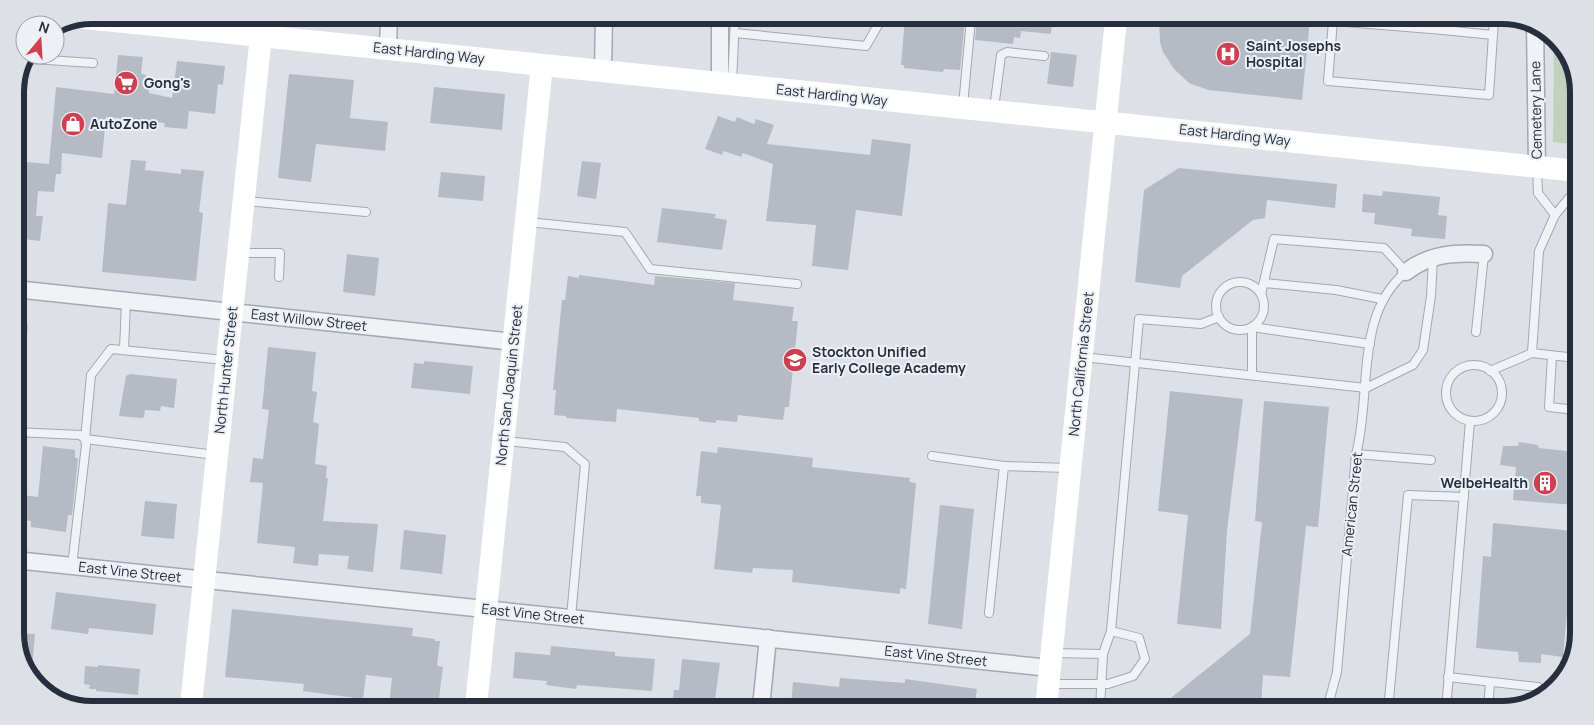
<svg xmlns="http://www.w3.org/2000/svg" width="1594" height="725" viewBox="0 0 1594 725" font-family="Manrope,sans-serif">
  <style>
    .green { fill: #c2d1be }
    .building { fill: #b5bac4 }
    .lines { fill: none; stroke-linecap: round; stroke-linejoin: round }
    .lane-casing { stroke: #a3a8b1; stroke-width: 10 }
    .street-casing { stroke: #a3a8b1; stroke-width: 19 }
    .lane { stroke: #f0f2f6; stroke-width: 8 }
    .street { stroke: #f0f2f6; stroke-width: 16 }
    .secondary { stroke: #fff; stroke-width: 22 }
    .labels { text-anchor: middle; stroke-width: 4; stroke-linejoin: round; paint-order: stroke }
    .poi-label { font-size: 14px; font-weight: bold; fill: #272e3e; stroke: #edf0f5; text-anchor: start }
    .street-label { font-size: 14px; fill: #272e3e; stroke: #edf0f5 }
    .rim { fill: none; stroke: #272e3e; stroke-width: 6 }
  </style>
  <rect width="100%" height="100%" fill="#dde1e7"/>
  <path class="green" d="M1554,39l12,10 13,38 -1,58 -25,-3z"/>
  <g class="building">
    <path d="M905,18l60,1 -5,51 -16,-1 -1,3 -39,-4v-3h-3z"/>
    <path d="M977,19h75l-1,15 -30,-3 -1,7 -6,-1 -1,7 -38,-4z"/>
    <path d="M1159,19l151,1 -8,80 -94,-10 -19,-7 -15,-14 -11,-17 -3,-10z"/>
    <path d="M1051,52l26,3 -4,32 -26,-3z"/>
    <path d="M118,55l25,2 -2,17 5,1v4h4l-1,14 23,5 5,-37 48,5 -2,19 -5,-1 -3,30 -26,-3 -2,18 -23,-2 1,-4 -59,-6 -4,41 -40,-5 -1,21h-5l-2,18 -16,-1 -2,25h7l-3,25 -25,-3v-77l34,3 7,-77 58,7z"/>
    <path d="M289,74l65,6 -4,38 38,4 -3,29 -69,-7 -5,38 -33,-4z"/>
    <path d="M434,87l71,7 -3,36 -72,-7z"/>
    <path d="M718,116l17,6 2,-5 17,7 2,-5 18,6 -7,19 103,11 2,-16 39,5 -9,72 -46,-6 -8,60 -36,-4 4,-41 -50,-4 7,-57 -30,-11 -2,4 -17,-6 -2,4 -17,-6z"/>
    <path d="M131,160l15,1 -1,9 36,4v-5l23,2 -5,41 4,1 -7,68 -94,-9 6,-69 18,2z"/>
    <path d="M582,161l19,2 -5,36 -19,-3z"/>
    <path d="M1179,168l158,16 -2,24 -68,-8 -2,18 -12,2 -71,56 -2,12 -45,-6 9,-92z"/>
    <path d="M441,172l44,4 -2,25 -45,-4z"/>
    <path d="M1383,191l57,6 -2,18 9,1 -2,23 -34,-3 1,-7 -38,-5 1,-11 -13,-1 1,-18 19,2z"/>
    <path d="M662,208l54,6 -1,4 12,2 -5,30 -65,-8z"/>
    <path d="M347,254l32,4 -4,38 -32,-4z"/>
    <path d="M579,275l75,10 1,-9 80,7 -2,17 61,7 -2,14h6l-9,86h-4l-2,13 -45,-5 -1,7 -21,-2v3l-17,-2v-3l-82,-9 -1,13 -50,-4v-2l-12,-1 2,-25h-3l9,-90h3l3,-24 11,2z"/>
    <path d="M15,323l13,2 -4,42h-9z"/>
    <path d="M268,347l48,5 -4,39 5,1 -4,30 6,2 -4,40 12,2 -1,12h2l-5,43 55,3 -5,48 -26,-3 2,-13 -30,-2 -1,12 -25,-3 2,-16 -38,-4 6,-60 -13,-1 3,-24 10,1 6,-49 -7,-1z"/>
    <path d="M424,361l49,5 -3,28 -59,-6 3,-25 10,1z"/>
    <path d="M130,374l47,5 -3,29 -13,-2 -1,5 -15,-1 -1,7 -3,1 -22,-2 7,-40z"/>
    <path d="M1170,391l73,8 -16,132 -6,98 -44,-5 11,-109 -30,-4z"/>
    <path d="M1264,401l65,6 -11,120 -12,-1 -16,151 -27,-2 -2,34h-104l93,-75 12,-112 -7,-1z"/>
    <path d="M1519,442l19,3 1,3 36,4v53l-62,-5 3,-33 -16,-2 3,-19h15z"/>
    <path d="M43,446l32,4v8h3l-6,57h-4l-2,17 -35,-5v-6l-16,-2v-25l23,3z"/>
    <path d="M718,447l95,11 -1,9 98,11 -1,4 7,1 -10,106 -6,-1v6l-108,-12 1,-12 -40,-2 -1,5 -38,-4 7,-64 -20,-2v-7h-5l5,-45 16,2z"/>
    <path d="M145,501l32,3 -3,35 -33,-3z"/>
    <path d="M940,505l34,4 -12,120 -34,-5z"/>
    <path d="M1493,523l81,8v48l-4,-1 -7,79 -22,-3v9l-22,-1 -1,-10 -42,-4 7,-92 8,1z"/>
    <path d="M404,530l42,5 -4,39 -42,-5z"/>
    <path d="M56,592l100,12 -3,31 -64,-7 -1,6 -37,-5z"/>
    <path d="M232,609l181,19 -1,8 23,3v2h5l-3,25 6,1 -5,39 -49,-1 3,-27 -26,-3 -3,24 -60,-8 1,-7 -79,-7z"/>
    <path d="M15,633l20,1 -4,46 -16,-41z"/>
    <path d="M551,646l64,6v4l40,3 -3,32 -75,-6 -1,4 -30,-4 1,-4 -34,-3 2,-26 35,3z"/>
    <path d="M682,659l38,4 -6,44h-42l2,-17h5z"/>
    <path d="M98,665l42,4 -2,26 -42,-4v-2h-7l1,-4 -6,-1 1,-18 13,1z"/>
    <path d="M840,678l65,5v-4l72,10 -3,19 -183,-1 2,-25 46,5z"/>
  </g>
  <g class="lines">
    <g class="lane-casing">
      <g id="lane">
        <path d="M828,18l53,5"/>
        <path d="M1444,21l-1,9 50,5 1,-14"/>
        <path d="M1443,30l-110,-9 -5,60 161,14 4,-60"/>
        <path d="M735,33l131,13 16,-28"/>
        <path d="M732,83l3,-65"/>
        <path d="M963,106l8,-87"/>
        <path d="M994,109l7,-54 6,-3 37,4"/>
        <path d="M15,122h4l5,-54 8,-9 61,4"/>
        <path d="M1537,168l1,25 17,22"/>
        <path d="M246,201l120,11"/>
        <path d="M528,222l97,10 25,37 147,15"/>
        <path d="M240,253h40l-1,24"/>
        <circle cx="1240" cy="306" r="24"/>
        <path d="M1264,283l72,7 46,9"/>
        <path d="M1261,294l13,-55 110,9 22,24c-52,42 -34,124 -50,182l-19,218 -10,37"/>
        <path d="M1476,332l8,-78"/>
        <path d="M124,350l2,-49"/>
        <path d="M1552,356l-3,51 27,3"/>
        <path d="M1083,357l283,31 47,-23 10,-15 8,-54 2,-38"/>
        <path d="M1576,358l-44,-5 7,-102 16,-36 23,-28"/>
        <circle cx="1474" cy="393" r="28"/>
        <path d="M1490,371l42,-18"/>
        <path d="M1252,375v-48l118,17"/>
        <path d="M15,432l65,3 5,4 131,16"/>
        <path d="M506,441l59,6 20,17 -14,153"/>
        <path d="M1356,454l75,6"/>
        <path d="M932,456l72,10"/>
        <path d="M72,566l14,-121 -1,-6 6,-64 20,-26 114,11"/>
        <path d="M989,613l15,-147 64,2"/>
        <path d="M1053,653l50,1"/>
        <path d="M1448,677l90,10v12"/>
        <path d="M1051,684h57l25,-8 12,-17 -6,-21 -28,-7"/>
        <path d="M1100,708l3,-54 8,-23 28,-312 62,5 18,-7"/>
        <path d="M1388,710l20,-215 56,2"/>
        <path d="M1446,710l24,-289"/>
        <path d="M1488,710l2,-28"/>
      </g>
    </g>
    <g class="street-casing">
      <g id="street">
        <path d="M1535,24l2,142"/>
        <path d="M388,48l1,-32"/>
        <path d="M603,71l1,-54"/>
        <path d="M720,83v-65"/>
        <path d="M1406,272c23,-18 49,-20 78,-18"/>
        <path d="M15,289l499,53"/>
        <path d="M15,560l1035,108"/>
        <path d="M761,707l7,-69"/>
      </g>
    </g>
    <use href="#lane" class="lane"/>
    <use href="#street" class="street"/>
    <g class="secondary">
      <path d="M85,18l1493,153"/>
      <path d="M191,705l70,-670"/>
      <path d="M476,706l66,-641"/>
      <path d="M1046,708l70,-689"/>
    </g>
  </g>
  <defs>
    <g id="hospital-disc" transform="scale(1.25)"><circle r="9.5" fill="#ce4051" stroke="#edf0f5"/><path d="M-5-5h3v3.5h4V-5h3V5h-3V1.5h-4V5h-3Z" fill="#fff"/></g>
    <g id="supermarket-disc" transform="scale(1.25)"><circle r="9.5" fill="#ce4051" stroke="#edf0f5"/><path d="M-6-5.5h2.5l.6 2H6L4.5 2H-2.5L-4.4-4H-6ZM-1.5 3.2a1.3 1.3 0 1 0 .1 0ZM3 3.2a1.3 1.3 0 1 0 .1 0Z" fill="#fff"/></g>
    <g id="shop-disc" transform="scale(1.25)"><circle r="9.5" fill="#ce4051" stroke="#edf0f5"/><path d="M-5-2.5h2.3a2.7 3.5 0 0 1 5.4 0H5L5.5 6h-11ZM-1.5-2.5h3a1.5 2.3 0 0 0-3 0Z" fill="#fff"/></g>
    <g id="school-disc" transform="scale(1.25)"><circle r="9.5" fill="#ce4051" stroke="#edf0f5"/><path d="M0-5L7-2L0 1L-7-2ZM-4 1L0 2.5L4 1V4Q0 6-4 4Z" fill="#fff"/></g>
    <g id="building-disc" transform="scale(1.25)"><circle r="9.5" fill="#ce4051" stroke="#edf0f5"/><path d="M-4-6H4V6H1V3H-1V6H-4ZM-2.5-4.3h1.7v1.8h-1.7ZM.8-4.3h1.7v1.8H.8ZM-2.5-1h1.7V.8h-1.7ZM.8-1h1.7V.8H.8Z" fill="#fff"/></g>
  </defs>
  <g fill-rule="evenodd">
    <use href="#hospital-disc" x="1228" y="54"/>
    <use href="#supermarket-disc" x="126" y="83"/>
    <use href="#shop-disc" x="73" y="124"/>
    <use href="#school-disc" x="795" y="360"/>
    <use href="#building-disc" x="1545" y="483"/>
  </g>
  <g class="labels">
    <g class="poi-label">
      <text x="1246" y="51">Saint Josephs<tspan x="1246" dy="16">Hospital</tspan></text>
      <text x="144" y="88">Gong's</text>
      <text x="90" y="129">AutoZone</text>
      <text x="812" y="357">Stockton Unified<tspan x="812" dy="16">Early College Academy</tspan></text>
      <text x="1528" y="488" text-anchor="end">WelbeHealth</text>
    </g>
    <g class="street-label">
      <text transform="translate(429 53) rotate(6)" y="5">East Harding Way</text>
      <text transform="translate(832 95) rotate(6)" y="5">East Harding Way</text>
      <text transform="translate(1536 110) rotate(-91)" y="5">Cemetery Lane</text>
      <text transform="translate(1235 135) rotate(6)" y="5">East Harding Way</text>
      <text transform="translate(309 320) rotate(6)" y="5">East Willow Street</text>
      <text transform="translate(1081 364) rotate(-84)" y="5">North California Street</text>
      <text transform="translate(226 370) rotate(-84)" y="5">North Hunter Street</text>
      <text transform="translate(509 385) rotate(-84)" y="5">North San Joaquin Street</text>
      <text transform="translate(1352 504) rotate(-84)" y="5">American Street</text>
      <text transform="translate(130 572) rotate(6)" y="5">East Vine Street</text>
      <text transform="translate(533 614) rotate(6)" y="5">East Vine Street</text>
      <text transform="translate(936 656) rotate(6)" y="5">East Vine Street</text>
    </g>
  </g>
  <path d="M0 0H1594V725H0ZM92 24H1502A68 68 0 0 1 1570 92V633A68 68 0 0 1 1502 701H92A68 68 0 0 1 24 633V92A68 68 0 0 1 92 24Z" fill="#dde0e6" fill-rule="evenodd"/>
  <path class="rim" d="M92 24H1502A68 68 0 0 1 1570 92V633A68 68 0 0 1 1502 701H92A68 68 0 0 1 24 633V92A68 68 0 0 1 92 24Z"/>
  <g transform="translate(40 40) rotate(18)"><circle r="24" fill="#edf0f5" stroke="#9ea2ac"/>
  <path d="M0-4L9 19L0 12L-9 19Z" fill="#ce4051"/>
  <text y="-8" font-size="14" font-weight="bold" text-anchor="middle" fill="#272e3e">N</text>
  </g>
</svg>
